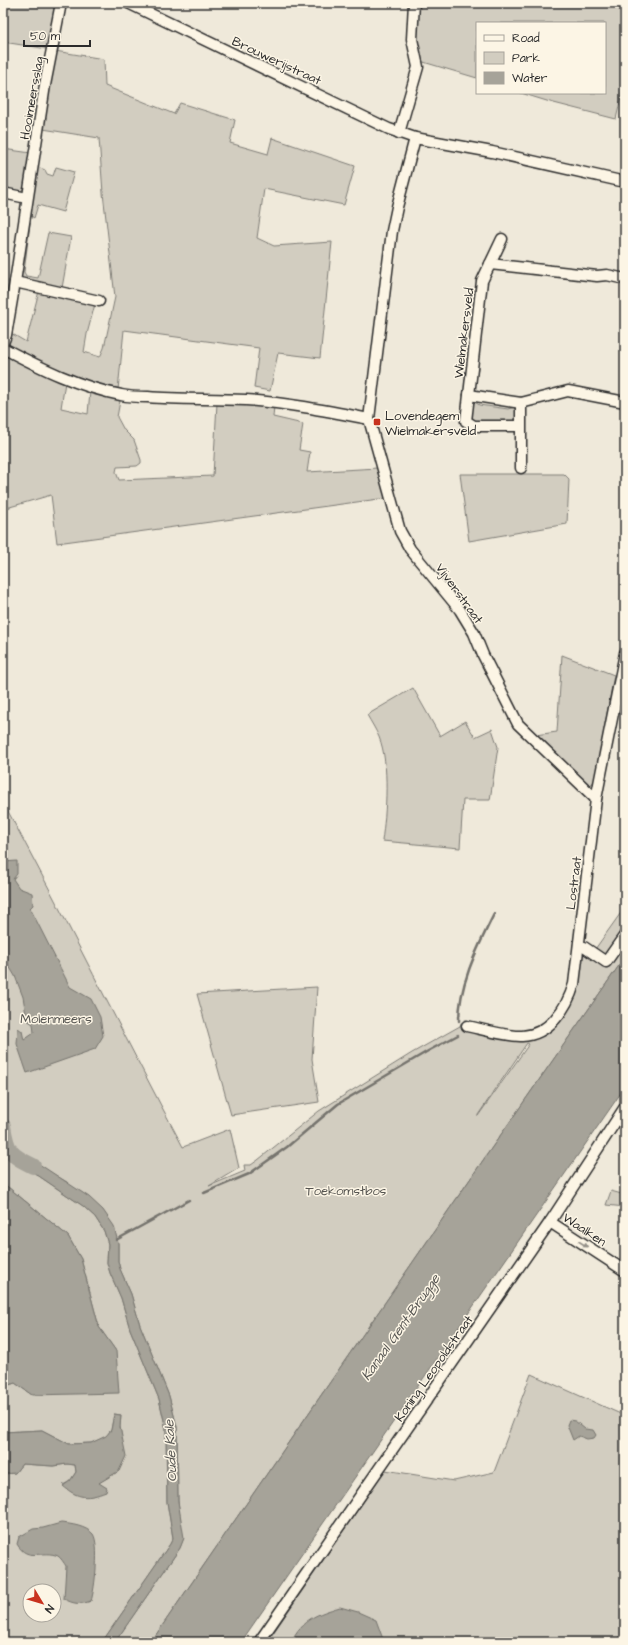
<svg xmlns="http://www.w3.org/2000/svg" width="628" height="1645" viewBox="0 0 628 1645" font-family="'Architects Daughter',sans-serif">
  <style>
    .green { fill: #d2cdc0; stroke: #7e7c76; fill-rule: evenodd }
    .water { fill: #a6a399; stroke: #75736d }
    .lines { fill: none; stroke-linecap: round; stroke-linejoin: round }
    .stream { stroke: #75736d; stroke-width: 2.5 }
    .river { stroke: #a6a399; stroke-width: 16 }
    .minor-casing { stroke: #2b2b2b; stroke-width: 13 }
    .minor { stroke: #fcf5e5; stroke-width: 10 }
    .oneway { fill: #949088 }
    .poi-dot { fill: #c8321e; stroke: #fcf5e5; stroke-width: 1.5 }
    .labels { text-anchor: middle; stroke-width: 3; stroke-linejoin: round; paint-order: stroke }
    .street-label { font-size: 13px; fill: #2b2b2b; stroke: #fcf5e5 }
    .poi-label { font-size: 13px; fill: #2b2b2b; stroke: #fcf5e5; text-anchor: start }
    .park-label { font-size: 13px; fill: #555450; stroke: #fcf5e5 }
    .water-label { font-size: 14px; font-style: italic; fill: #565552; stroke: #fcf5e5 }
  </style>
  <rect width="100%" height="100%" fill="#efe9da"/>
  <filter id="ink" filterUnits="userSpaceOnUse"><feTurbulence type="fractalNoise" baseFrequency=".025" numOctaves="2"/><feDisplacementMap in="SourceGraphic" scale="8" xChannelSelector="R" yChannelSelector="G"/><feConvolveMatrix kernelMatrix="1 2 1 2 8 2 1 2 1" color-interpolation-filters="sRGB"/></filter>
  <g filter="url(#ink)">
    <g class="green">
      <path d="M3,3h54l-9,46 -45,-7z"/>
      <path d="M417,3h208v78l-9,38 -66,-17 -29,-9h84v-70h-128v55l-57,-17 -4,-15z"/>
      <path d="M55,51l49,8 1,27 69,28 6,-11 55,17 -5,23 38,11 4,-16 83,28 -11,39 -80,-16 -7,49 17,8 58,-4 -12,116 -42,-5 -8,38 -16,-3 5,-40 -135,-18 -6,60c-39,-10 -76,-28 -112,-45l3,-13 17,10 13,-51 56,13 -8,30 -3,18 16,5 4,-9 11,-51 -12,-104 -4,-55 -56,-9 -5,38 7,3 2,4 6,2 3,-9 18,5 -11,40 -25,-7 -4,13 -3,-2 -7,56 2,4 12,2 10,-45 23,4 -9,51 -40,-9 -4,-3z"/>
      <path d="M3,149l28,4c-1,11 -2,39 -15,40 -4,0 -9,-2 -13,-2z"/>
      <path d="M3,351l62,31 -4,26 27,6 2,-23 30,10 -3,16 7,13 10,10 7,20v3l-4,3 -20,1 -1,5 3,8 94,-4 4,-73 57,3 -1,11 30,7 -4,26 11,2 -3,20 71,-4 8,30 -329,45 -6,-48 -48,14z"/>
      <path d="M475,402l4,3 29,4 7,-2 2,3v8l-3,4 -40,1 -5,-4 2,-15z"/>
      <path d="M460,474h104l5,5 -2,45 -98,17z"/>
      <path d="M562,655l52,20 -19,104 -3,5 -4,1 -53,-50 22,-3z"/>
      <path d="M413,688l27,48 25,-15 10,16 17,-8 6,18 -8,53h-27l-3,48 -78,-7c4,-28 8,-77 -3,-104 -3,-7 -8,-15 -12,-22z"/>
      <path d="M3,802c62,114 119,231 180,345l47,-18 9,39 -30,18 36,-15 -1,-6h7l7,-5 61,-49 93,-58 48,-27 1,-3h5l-1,8 66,4 33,-29 15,-60 14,6 32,-45v50l-139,199 -335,486h-36l65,-94 3,-8 -5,-39 -1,-74 -8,-31 -29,-71 -9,-31 -11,-25 -2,-8v-18l-51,-61 -17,-10 -23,-4 56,38 12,11 9,14 4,13 -1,18 3,11 11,25 9,31 29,70 7,30 1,73 6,36 -3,6 -68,98h-99v-168l12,-1 7,-9 31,2 14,-2 8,1 1,7 -6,9 -7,4 35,-2 21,-12 3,-31 -2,-13 1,-12 -7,-1 -3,16 -5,7 -15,6 -22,1 -27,-14 -39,2v-45l12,-4 17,12 84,-44 -17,-24 -18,-68 -13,-23 -65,-53zM527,1043l2,1 -51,72v-1zM30,1591h24v24h-24z"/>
      <path d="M317,987l-5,72 7,43 -88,13 -34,-121z"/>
      <path d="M611,1191l14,4v12l-19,-2z"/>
      <path d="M531,1374l94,42v226h-358l118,-172 69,11 40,-9z"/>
    </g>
    <g class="water">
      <path d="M17,861v13l-4,5 6,9 13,5 1,12 -3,3 40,79 21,12 9,18 3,19 -8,13 -68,24 -10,-29 1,-16 4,3 2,9 10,-7 -1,-9 -6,-4 -4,-23 -8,-21 -12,-20v-94z"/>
      <path d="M625,957v130l-384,555h-90l335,-486z"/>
      <path d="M14,1157l19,3 56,37 14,13 11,16 4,17v18l2,8 11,25 9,31 29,71 8,31 1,74 6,37 -4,10 -65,94h-13l68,-98 3,-6 -6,-36 -1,-73 -7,-30 -29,-70 -9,-31 -11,-25 -3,-10 1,-19 -4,-13 -9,-14 -12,-11 -56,-38z"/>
      <path d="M3,1183l65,53 13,23 18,68 17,24 3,42 -87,2 -17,-12 -12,4z"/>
      <path d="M114,1414l7,1 -1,12 6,29 -7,15 -20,12 8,5 -1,4c-18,7 -28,7 -43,-6l7,-5 6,-9 -1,-7 -8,-1 -14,2 -31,-2 -7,9 -12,1v-42l39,-2 27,14 22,-1 15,-7 5,-6z"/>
      <path d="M569,1420l6,1 10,8 8,1 3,5 -2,3 -7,1 -8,-3 -6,4 -6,-15z"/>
      <path d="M61,1523c10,1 25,3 32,11 7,10 2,55 -2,67 -11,4 -17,3 -27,-2l2,-33c-2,-3 -5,-8 -8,-10 -16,-7 -30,7 -41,-12l2,-7 14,-8 10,-1z"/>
      <path d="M340,1607l18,5 18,8 8,22h-34l-3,-3 -11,-1 -4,4h-41c11,-23 26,-28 49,-35z"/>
    </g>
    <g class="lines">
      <g class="stream">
        <path d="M459,1021c0,-38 19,-74 35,-107"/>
        <path d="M204,1193l45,-19 38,-27 51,-43 90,-53 30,-16"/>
        <path d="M116,1240l73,-40"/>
      </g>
      <path class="river" d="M3,1126c4,26 7,29 30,40"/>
      <g class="minor-casing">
        <g id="minor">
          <path d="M128,3l261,126 26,9 77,14 133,30"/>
          <path d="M399,133l19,-66 -6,-28 2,-36"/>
          <path d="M415,138l-18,69 -5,24 -23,188 31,112 10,18 50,61 14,23 9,22 35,69 78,75"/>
          <path d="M3,193l24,5"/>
          <path d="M502,239l-20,42 -13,114 52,8 47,-12 57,11"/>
          <path d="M490,264l107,12 10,-1 18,4"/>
          <path d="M15,282l84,19"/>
          <path d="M3,343l3,-8 9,-53 30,-197 16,-82"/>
          <path d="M3,348c38,20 76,39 118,47 9,2 18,2 27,2 33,3 65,1 98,3 42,3 82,11 123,19"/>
          <path d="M469,395l-3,26 8,5h46"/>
          <path d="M521,468v-65"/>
          <path d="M579,946l5,1 22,15 19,-27"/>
          <path d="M467,1026c14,3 42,11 55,10 27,-1 45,-28 52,-52l22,-185 29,-146"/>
          <path d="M550,1222l75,49"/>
          <path d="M259,1642l291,-420 75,-115"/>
        </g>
      </g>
      <use href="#minor" class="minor"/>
    </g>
    <defs><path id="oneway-solid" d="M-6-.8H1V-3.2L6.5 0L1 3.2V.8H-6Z"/></defs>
    <use class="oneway" href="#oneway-solid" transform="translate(583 1244) rotate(33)"/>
  </g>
  <rect class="poi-dot" x="373" y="418" width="8" height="8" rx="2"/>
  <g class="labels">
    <g class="street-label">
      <text transform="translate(277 60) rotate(25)" y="5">Brouwerijstraat</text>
      <text transform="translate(31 98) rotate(-80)" y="5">Hooimeersslag</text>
      <text transform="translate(463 333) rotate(-83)" y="5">Wielmakersveld</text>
      <text transform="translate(460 593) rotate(54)" y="5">Vijverstraat</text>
      <text transform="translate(573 883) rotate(-83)" y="5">Lostraat</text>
      <text transform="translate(585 1229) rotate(33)" y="5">Waalken</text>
      <text transform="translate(433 1368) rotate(-55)" y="5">Koning Leopoldstraat</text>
    </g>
    <g class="poi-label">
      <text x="385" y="420">Lovendegem<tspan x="385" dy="15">Wielmakersveld</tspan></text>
    </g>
    <g class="park-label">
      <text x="56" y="1023">Molenmeers</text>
      <text x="346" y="1195">Toekomstbos</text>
    </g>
    <g class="water-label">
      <text transform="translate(400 1327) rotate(-55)" y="5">Kanaal Gent-Brugge</text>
      <text transform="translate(170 1451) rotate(-93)" y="5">Oude Kale</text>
    </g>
  </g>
  <rect width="628" height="1645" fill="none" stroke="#fcf5e5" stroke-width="16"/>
  <rect x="8" y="8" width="612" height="1629" fill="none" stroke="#2b2b2b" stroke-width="1.5" filter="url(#ink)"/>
  <rect x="476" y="22" width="130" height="72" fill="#fcf5e5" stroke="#a8a49b"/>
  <rect x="484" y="35" width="20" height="6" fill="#fcf5e5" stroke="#a8a49b"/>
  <text x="512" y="42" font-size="12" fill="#2b2b2b">Road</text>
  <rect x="484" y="52" width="20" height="12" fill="#d2cdc0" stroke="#a8a49b"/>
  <text x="512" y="62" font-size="12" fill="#2b2b2b">Park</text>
  <rect x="484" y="72" width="20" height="12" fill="#a6a399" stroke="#a8a49b"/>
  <text x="512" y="82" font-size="12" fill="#2b2b2b">Water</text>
  <g transform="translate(42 1603) rotate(128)"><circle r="19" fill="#fcf5e5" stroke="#a8a49b"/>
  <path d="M0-3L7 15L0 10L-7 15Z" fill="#c8321e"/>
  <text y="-6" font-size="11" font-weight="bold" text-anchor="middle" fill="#2b2b2b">N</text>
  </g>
  <path d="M24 40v6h66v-6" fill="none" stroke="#2b2b2b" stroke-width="2"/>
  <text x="30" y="40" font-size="12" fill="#2b2b2b" stroke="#fcf5e5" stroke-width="3" paint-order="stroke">50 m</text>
</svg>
